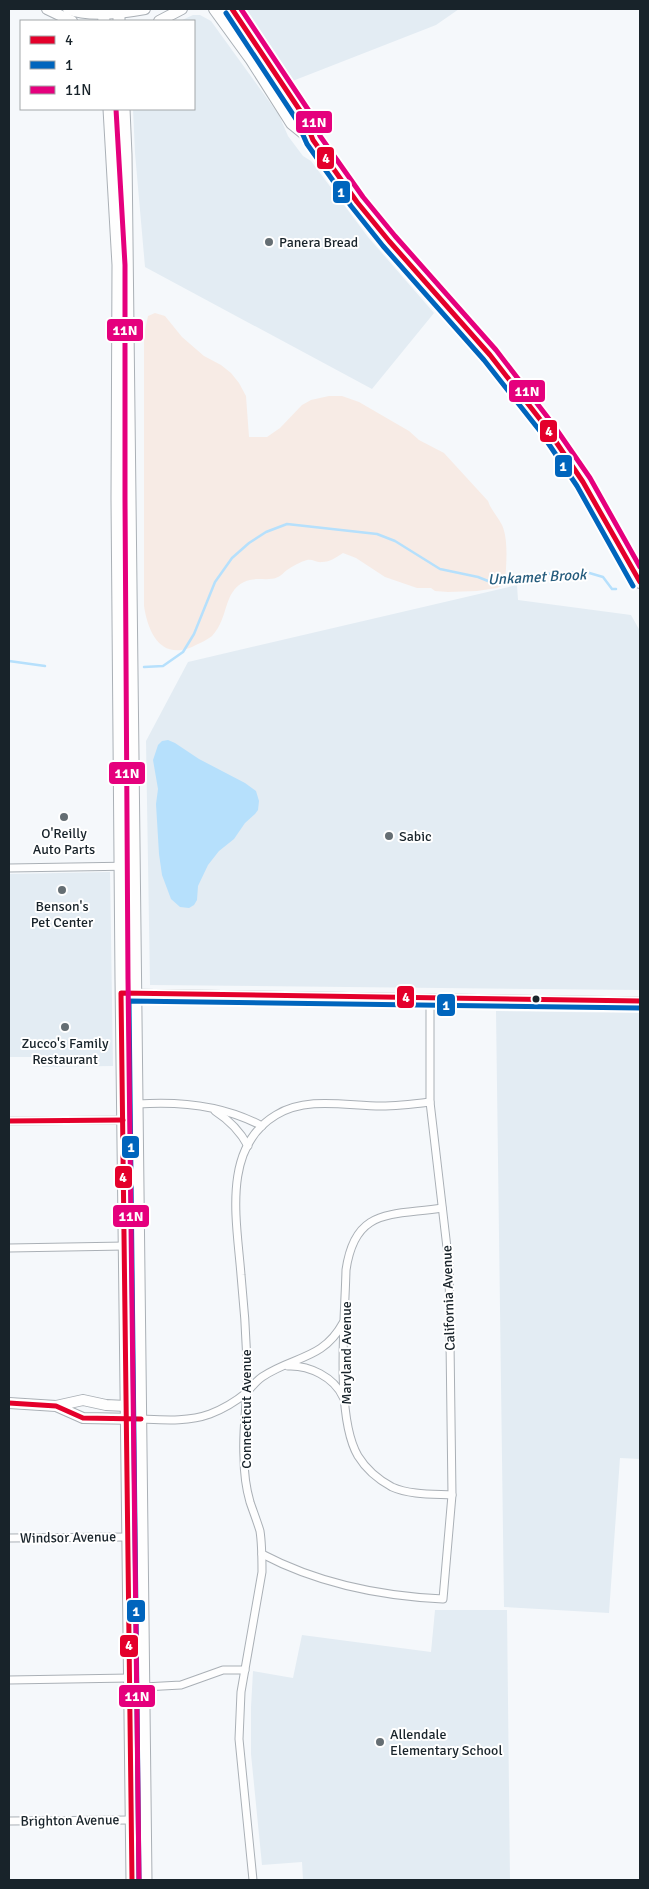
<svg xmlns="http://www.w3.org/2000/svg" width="649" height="1889" viewBox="0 0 649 1889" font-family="Signika,sans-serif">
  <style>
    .built { fill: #e3ecf3 }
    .green { fill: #f7ebe5 }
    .water { fill: #b6e0fc }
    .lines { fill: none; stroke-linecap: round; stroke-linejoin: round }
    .stream { stroke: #b6e0fc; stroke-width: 2.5 }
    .street-casing { stroke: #aab0b6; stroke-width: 9 }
    .secondary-casing { stroke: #aab0b6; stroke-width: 12 }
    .primary-casing { stroke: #aab0b6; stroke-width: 13 }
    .highway-casing { stroke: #aab0b6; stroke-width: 14 }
    .street { stroke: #fefefe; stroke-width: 7 }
    .secondary { stroke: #fefefe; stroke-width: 10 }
    .primary { stroke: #fefefe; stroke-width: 11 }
    .highway { stroke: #fefefe; stroke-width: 12 }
    .bus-1-casing { stroke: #fff; stroke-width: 9 }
    .bus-2-casing { stroke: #fff; stroke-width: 9 }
    .bus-3-casing { stroke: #fff; stroke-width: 9 }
    .bus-1 { stroke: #e4002b; stroke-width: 5 }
    .bus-2 { stroke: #0065bd; stroke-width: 5 }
    .bus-3 { stroke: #e5007d; stroke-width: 5 }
    .poi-dot { fill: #656e73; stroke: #fff; stroke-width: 2 }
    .bus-dot { fill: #18232a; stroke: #fff; stroke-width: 2 }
    .labels { text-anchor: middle; stroke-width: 4; stroke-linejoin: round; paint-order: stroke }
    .poi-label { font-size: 14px; fill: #18232a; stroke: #fff; text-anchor: start }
    .street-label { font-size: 14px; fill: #18232a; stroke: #fff }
    .water-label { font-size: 15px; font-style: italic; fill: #255c7d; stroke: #fff }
    .line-badge { stroke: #fff; stroke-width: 2 }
    .badge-label { font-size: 14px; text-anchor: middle; font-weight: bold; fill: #fff }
  </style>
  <rect width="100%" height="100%" fill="#f5f8fb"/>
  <g class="built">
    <path d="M244,9h215l-23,16 -146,57 -31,-46 -8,-16z"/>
    <path d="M193,15h7l11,6 68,94 9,21 15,20 8,5 57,76 66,76 -62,76 -227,-122 -10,-114 -2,-44h61v-88h-14z"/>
    <path d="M517,585l1,15 113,15 9,16v359l-490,-5 -4,-244 42,-79z"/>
    <path d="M110,872l3,194 -71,1v-10h-33v-183z"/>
    <path d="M496,1011l144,2v446l-20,-1 -11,155 -105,-6z"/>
    <path d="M435,1610h72l3,270h-207l-1,-18 -40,3 -11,-111v-47l2,-36 40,7 9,-43 129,17z"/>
  </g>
  <path class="green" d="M155,313l10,3 17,21 22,19 17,9 10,8 8,10 7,13 3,41h18l13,-9 22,-23 9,-5 18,-4h13l17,6 50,29 10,9 25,13 44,48c3,9 10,16 14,24 7,15 4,42 3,59l-8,4 -20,3 -29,1 -13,-1 -4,-3h-14l-32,-11 -29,-19 -13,-5c-6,4 -13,9 -21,9 -5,1 -9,-3 -15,-2 -7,2 -14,6 -20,10 -3,2 -6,6 -9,7 -10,5 -23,-1 -34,5 -21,10 -15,36 -32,54 -5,4 -14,8 -20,11 -31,13 -44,-14 -48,-41v-271l4,-19z"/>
  <path class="water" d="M168,740l7,3 24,16 46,24 11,8 3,10 -1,9 -3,4 -10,9 -11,16 -15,12 -11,14 -10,21 -1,14 -3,5 -5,3 -9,-1 -9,-8 -9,-24 -3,-21 -3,-50 2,-15 -5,-29 5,-15 4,-4z"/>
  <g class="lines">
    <g class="stream">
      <path d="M9,661l36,5"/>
      <path d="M144,667l19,-1 20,-14 11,-18 21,-52 17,-24 17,-15 17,-11 21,-8 90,10 18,7 45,28 38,8 10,4 56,-7 42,-2 17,5 9,12h4"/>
    </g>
    <g class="street-casing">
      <g id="street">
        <path d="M9,868l126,-2"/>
        <path d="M121,993l519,8"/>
        <path d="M138,1104c43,-3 85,1 124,22"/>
        <path d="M215,1111c14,9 25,20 33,35"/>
        <path d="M9,1121l114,-1"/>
        <path d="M442,1208c-51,8 -87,-1 -96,62 -1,48 -11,147 12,186 8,13 21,24 34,31 18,8 41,7 60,8"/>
        <path d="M9,1248l116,-2"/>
        <path d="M288,1366c21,-1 46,11 55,31"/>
        <path d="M141,1419c23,1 47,3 69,-5 13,-5 25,-12 36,-21 5,-5 10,-12 16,-16 31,-21 61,-17 81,-54"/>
        <path d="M9,1538l119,-1"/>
        <path d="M262,1554c57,30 117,42 181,45l9,-104 -3,-230 -19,-163v-104"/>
        <path d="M9,1680l121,-2"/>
        <path d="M144,1687l37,-2 42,-15h22"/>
        <path d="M9,1821l122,-1"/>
        <path d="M253,1880l-14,-141 2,-47 21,-120c0,-13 0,-28 -2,-41 -3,-10 -7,-20 -10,-29 -4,-14 -6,-31 -6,-45 -2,-32 5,-63 3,-95 -1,-29 -3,-58 -6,-87 -4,-53 -20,-127 35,-160 31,-19 71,-9 105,-9 16,0 33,-2 49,-4"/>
      </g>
    </g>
    <g class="secondary-casing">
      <g id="secondary">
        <path d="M47,9l25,12"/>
        <path d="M68,9c20,8 55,4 77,0"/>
        <path d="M159,21l23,-12"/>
        <path d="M9,1403l47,3 27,12 58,1 -5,-8 -10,-5 -20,-1 -23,-5 -27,6"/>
      </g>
    </g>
    <g class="primary-casing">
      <g id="primary">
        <path d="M103,9l1,12"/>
        <path d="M119,21v-12"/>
        <path d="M109,109l9,156 -1,233 4,481 11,901"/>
        <path d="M124,109l2,46 20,1725"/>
      </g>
    </g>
    <g class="highway-casing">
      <g id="highway">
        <path d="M215,9l37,51 40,63 21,17"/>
        <path d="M232,9l71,106 10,25 44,62 32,39 101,114 56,72 37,55 57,100"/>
      </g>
    </g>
    <use href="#street" class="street"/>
    <use href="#secondary" class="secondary"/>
    <use href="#primary" class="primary"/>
    <use href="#highway" class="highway"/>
    <g class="bus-1-casing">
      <g id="bus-1">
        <path d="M232,9l71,106 10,25 44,62 32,39 101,114 56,72 37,55 57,100"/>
        <path d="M9,1121l114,-1"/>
        <path d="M9,1403l47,3 27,12 58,1"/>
        <path d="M132,1880l-11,-887 519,8"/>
      </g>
    </g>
    <g class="bus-2-casing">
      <g id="bus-2">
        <path d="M226,13l70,106 11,25 44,62 32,40 101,114 56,71 37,55 56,100"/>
        <path d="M139,1880l-10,-879 511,7"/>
      </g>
    </g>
    <g class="bus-3-casing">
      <g id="bus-3">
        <path d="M241,9l68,102 11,25 43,61 32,39 101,114 56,73 38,55 50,89"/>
        <path d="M116,109l9,156v233l3,481 11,901"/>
      </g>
    </g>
    <use href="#bus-1" class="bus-1"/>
    <use href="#bus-2" class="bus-2"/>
    <use href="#bus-3" class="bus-3"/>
  </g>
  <g class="poi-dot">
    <circle cx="269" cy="242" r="5"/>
    <circle cx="64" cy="817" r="5"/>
    <circle cx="389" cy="836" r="5"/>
    <circle cx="62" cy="890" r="5"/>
    <circle cx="65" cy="1027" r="5"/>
    <circle cx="380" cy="1742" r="5"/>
  </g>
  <circle class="bus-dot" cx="536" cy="999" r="4.5"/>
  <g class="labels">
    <g class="poi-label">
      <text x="279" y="247">Panera Bread</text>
      <text x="64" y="838" text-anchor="middle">O'Reilly<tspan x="64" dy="16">Auto Parts</tspan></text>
      <text x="399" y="841">Sabic</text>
      <text x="62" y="911" text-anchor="middle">Benson's<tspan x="62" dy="16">Pet Center</tspan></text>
      <text x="65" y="1048" text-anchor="middle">Zucco's Family<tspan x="65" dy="16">Restaurant</tspan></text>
      <text x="390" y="1739">Allendale<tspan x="390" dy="16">Elementary School</tspan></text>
    </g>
    <g class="street-label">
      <text transform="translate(448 1298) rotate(-92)" y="5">California Avenue</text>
      <text transform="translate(346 1353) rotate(-90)" y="5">Maryland Avenue</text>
      <text transform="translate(246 1409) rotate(-90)" y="5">Connecticut Avenue</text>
      <text transform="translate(68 1537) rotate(-1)" y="5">Windsor Avenue</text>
      <text transform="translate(70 1820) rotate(-1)" y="5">Brighton Avenue</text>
    </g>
    <g class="water-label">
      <text transform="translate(537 577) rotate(-3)" y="5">Unkamet Brook</text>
    </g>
  </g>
  <g class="line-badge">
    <rect x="295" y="110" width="38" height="24" rx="5" fill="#e5007d"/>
    <rect x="316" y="146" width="19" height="24" rx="5" fill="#e4002b"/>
    <rect x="332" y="180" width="19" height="24" rx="5" fill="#0065bd"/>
    <rect x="106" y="318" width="38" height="24" rx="5" fill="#e5007d"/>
    <rect x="508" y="379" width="38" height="24" rx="5" fill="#e5007d"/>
    <rect x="539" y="419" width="19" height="24" rx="5" fill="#e4002b"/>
    <rect x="554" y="454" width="19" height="24" rx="5" fill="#0065bd"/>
    <rect x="108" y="761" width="38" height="24" rx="5" fill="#e5007d"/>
    <rect x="396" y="985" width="19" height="24" rx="5" fill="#e4002b"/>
    <rect x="436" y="993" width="20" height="24" rx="5" fill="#0065bd"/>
    <rect x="121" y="1135" width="19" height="24" rx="5" fill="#0065bd"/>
    <rect x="114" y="1165" width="19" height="24" rx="5" fill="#e4002b"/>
    <rect x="112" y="1204" width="38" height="24" rx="5" fill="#e5007d"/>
    <rect x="126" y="1599" width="20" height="24" rx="5" fill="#0065bd"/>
    <rect x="119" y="1634" width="20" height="24" rx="5" fill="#e4002b"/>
    <rect x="118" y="1684" width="38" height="24" rx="5" fill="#e5007d"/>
  </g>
  <g class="badge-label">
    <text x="314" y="127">11N</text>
    <text x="326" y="163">4</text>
    <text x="341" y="197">1</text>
    <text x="125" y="335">11N</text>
    <text x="527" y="396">11N</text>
    <text x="549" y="436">4</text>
    <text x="563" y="471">1</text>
    <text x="127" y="778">11N</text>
    <text x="406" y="1002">4</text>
    <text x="446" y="1010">1</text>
    <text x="131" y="1152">1</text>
    <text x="123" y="1182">4</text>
    <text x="131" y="1221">11N</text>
    <text x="136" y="1616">1</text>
    <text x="129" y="1650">4</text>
    <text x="137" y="1701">11N</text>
  </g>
  <rect width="649" height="1889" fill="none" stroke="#18232a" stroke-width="20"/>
  <rect x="20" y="20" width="175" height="90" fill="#ffffff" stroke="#a3a7aa"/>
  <rect x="30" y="36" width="25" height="8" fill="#e4002b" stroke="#a3a7aa"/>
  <text x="65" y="45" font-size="15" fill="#18232a">4</text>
  <rect x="30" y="61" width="25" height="8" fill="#0065bd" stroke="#a3a7aa"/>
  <text x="65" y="70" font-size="15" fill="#18232a">1</text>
  <rect x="30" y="86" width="25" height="8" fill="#e5007d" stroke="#a3a7aa"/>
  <text x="65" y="95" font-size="15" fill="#18232a">11N</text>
</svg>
